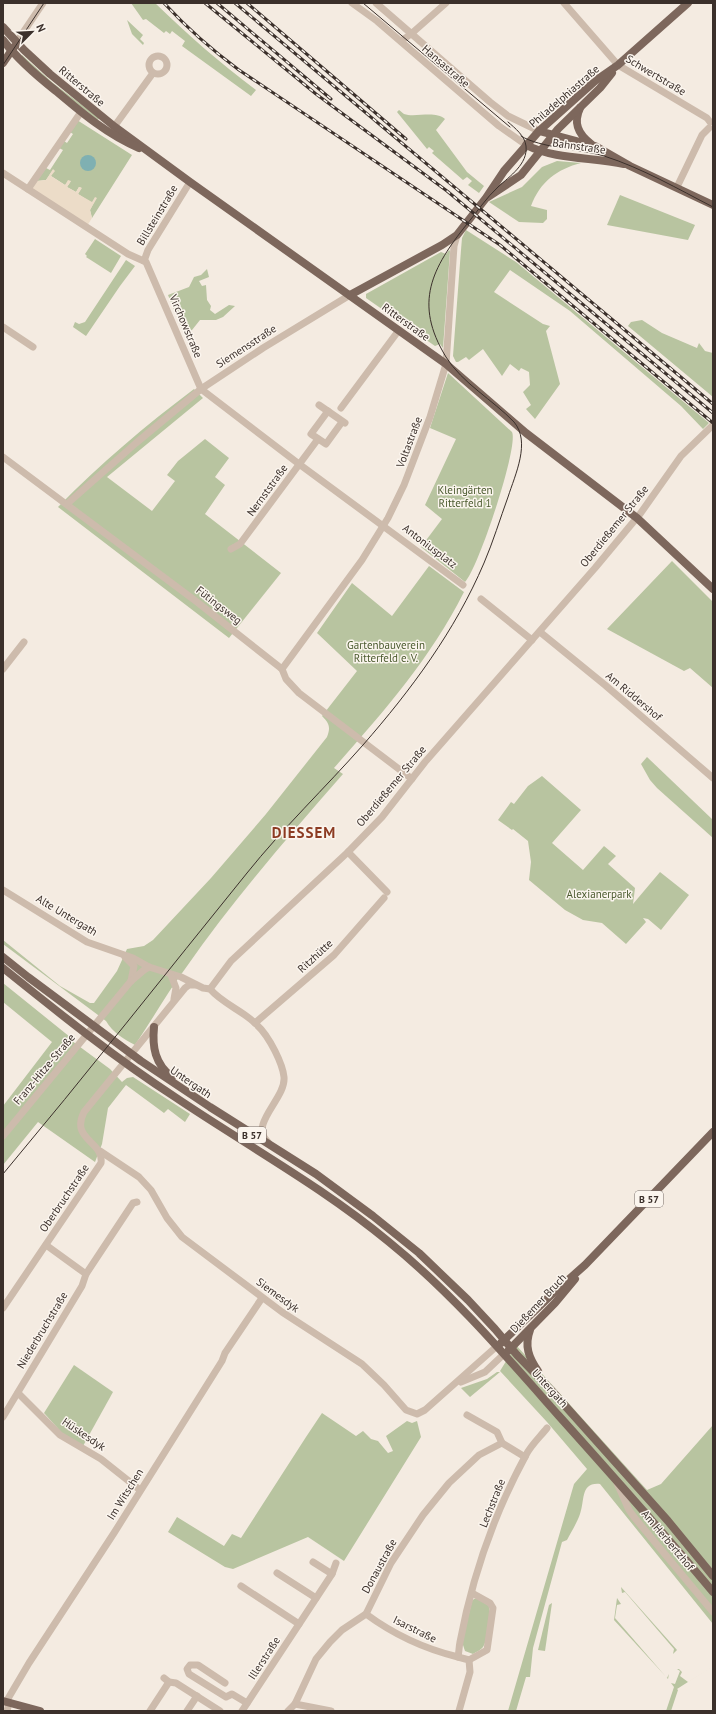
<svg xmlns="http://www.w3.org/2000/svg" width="716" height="1714" viewBox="0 0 716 1714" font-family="'PT Sans',sans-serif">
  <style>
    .green { fill: #b8c4a0 }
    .plaza { fill: #ecdcc8 }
    .water { fill: #7fb0b2 }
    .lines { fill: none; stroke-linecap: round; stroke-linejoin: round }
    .minor { stroke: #cdbbac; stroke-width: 7 }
    .major { stroke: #7d675c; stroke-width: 8 }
    .tram { stroke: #3b302b; stroke-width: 1 }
    .rail-casing { stroke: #3b302b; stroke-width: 3 }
    .rail { stroke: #fbf5ee; stroke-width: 1.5; stroke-dasharray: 4.5; stroke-linecap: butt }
    .labels { text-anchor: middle; stroke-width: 3; stroke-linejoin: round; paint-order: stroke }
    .shield { fill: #fbf5ee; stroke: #756b66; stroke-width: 1 }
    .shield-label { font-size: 10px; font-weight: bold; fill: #3b302b }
    .street-label { font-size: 11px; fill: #3b302b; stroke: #fbf5ee }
    .park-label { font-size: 11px; fill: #4a5a2e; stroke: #fbf5ee }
    .district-label { font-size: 15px; font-weight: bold; letter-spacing: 1px; fill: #8c3b22; stroke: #fbf5ee }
  </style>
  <rect width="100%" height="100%" fill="#f4ebe1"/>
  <g class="green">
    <path d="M131,3h24c33,32 65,60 101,87l-5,6 -69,-50 3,-5 -13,-10 -2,3 -4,-3 -2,2 -18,-14 -3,1z"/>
    <path d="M127,20l16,15 -3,4 4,4 -1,2 -11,-11z"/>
    <path d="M22,55l31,28 46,35 -1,2 -47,-36 -30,-27z"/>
    <path d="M399,110c2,1 3,3 5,4 11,4 31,-4 41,5l-9,11 31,42 17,14 -5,7 -11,-8 4,-4 -5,-4 -4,3 -31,-27 2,-2 -5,-4 -2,2 -30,-37z"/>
    <path d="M77,120l55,35 -40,63 -2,-8 6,-12 -4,5 -14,-9 3,-6 -2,-1 -3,5 -9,-5 4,-6 -6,4 -14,-9 2,-6 -7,10 -9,1 9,-13 4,2 13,-20 -4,-2 5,-7 3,2 6,-9 -3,-2z"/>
    <path d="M557,161l24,2c-24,6 -41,19 -50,43l16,4v9l-4,4 -24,-1 -30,-20 33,-15 20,-20z"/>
    <path d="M620,195l75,30 -7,15 -81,-15z"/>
    <path d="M466,230l50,32 193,161 -6,6 -22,-23 -111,-95 -60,-41 -16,22 49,32 7,2 -4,5 14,53 -25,35 -9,-10 5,-4 -8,-13 7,-7 -1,-13 -8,-4 -2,3 -9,-7 -8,12 -19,-27 -14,11 -3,-3 -8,5h-2l-3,-6 8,-106 1,-12z"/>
    <path d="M95,239l26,17 -10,17 -25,-16 1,-1 -2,-2z"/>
    <path d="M449,250l1,1 -7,97 -3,-4 -5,2 -69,-48v-4l75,-42 5,2z"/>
    <path d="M126,260l9,6 -15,20 -34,50 -13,-9 2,-5 4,2 6,-2z"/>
    <path d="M207,269l2,8 -10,4 3,5 4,-1 1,15 4,6 -1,4 5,4 14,-9 6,1 -12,11 -7,3h-16l-8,10 -8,4 -16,-39 21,-8 5,-10 7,-2z"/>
    <path d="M642,320l20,13 35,15 2,-5 6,8 8,2v44l-85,-71 3,-4z"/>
    <path d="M448,373l64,59c7,14 -34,137 -47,150l-44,-35 21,-28 -17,-14 31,-66 -26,-11z"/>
    <path d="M194,389l9,9 -96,79 45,34 23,-30 -8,-6 11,-14 27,-22 24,19 -14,19 10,8 -20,29 76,59 -52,65 -171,-131c42,-43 88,-82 136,-118z"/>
    <path d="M672,561l41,41v86l-23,-20 -6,3 -77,-42z"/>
    <path d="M429,566l35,26c-35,69 -80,119 -130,176l9,6c-55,63 -110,126 -158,195 -18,24 -33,51 -50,76 -11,-6 -22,-12 -29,-24l-103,-77v-4l57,46 30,17h4l23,-32 10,-22 17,-3 9,-6 58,-62 55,-64 61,-77c4,-10 2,-14 -5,-21l35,-45 -40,-38 35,-50 40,33z"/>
    <path d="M647,757l66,63v18l-56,-50 -7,-8 -9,-16z"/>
    <path d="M542,776l39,34 -29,33 31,27 21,-24 12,10 -8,8 27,24 -2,16 27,-32 29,23 -28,35 -13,-11 -5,-1 3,4 -20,22 -24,-21 -19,-3 -18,-10 -36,-30 2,-18 -3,-21 -15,-12 -1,1 -14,-10 13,-18 3,2 14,-18z"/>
    <path d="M3,983l67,54 2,4 38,28 12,13 5,-4 6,-1 57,37 -5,8 -17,-13 -4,4 -38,-28 -18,23 -6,36 -7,18 -57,-40 -35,43v-59l49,-64 -49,-40z"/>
    <path d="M516,1345l131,145 14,-6 52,-59v199l-113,-140c-20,-2 -15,17 -20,30 -3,9 -9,18 -13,26l-5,2 -29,106 -3,29h-4l-10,34h-8l66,-227 13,-15 -40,-47 -47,-51z"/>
    <path d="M74,1365l39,27 -30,54 -21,-13 -18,-20z"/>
    <path d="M497,1372h3l-30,25 -9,-9 26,-9z"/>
    <path d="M322,1413l34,23 7,-5 8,8 7,2 10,12 5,-2 -7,-15 21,-15 5,2 5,-2 4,16 -77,124 -36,-24 -75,32 -8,-2 -57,-35 9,-15 47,29 8,-12 9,4 65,-101z"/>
    <path d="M621,1587l56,63 -4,4 1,-5 -49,-57 -3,1z"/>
    <path d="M477,1598l12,8c2,9 -1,34 -6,41 -2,3 -7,5 -10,7l-8,-3 -3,-9 10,-41 2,-2z"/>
    <path d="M617,1598l4,6 -4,1 -2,13 52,60 2,-4 -1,5 -54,-59z"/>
    <path d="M552,1603l-7,48 -7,-1 11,-45z"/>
    <path d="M713,1666l-36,23 1,1 -7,21h-5l8,-24 -3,-4 4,1 5,-13 -3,-2h2l3,3 -2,4 8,6z"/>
  </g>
  <path class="plaza" d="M53,169l2,2 -4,5 14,9 3,-5 3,1 -4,6 9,5 3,-5h1l2,1 -4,6 14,8 3,-5 2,1 -7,12 2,8 -5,8 -56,-36 6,-9 9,-1z"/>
  <circle class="water" cx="88" cy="163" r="8"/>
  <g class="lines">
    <g class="minor">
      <path d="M352,3l25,18 122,105 27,19"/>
      <path d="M376,3l114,99 18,14 31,15"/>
      <path d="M564,3l54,62 89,53 3,4"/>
      <path d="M401,41l10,-7 35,-31"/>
      <path d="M16,43l27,-40"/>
      <circle cx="158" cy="65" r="9"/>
      <path d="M111,131l42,-58"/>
      <path d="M3,173l125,81 18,8 55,127 98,75 164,121"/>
      <path d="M677,187l25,-52 7,-7"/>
      <path d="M28,189l53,-77"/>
      <path d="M144,261l4,-11 42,-68"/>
      <path d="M3,327l30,20"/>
      <path d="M319,405l26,18"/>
      <path d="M341,408l58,-78"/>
      <path d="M328,411l-17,23 15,10 16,-22"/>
      <path d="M3,457l194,145 85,67 4,10 13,14 113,86"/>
      <path d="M67,504l69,-61 65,-54 62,-41 87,-53"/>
      <path d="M231,549l9,-5 78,-105"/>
      <path d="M481,599l51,41"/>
      <path d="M540,632l65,53 108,93"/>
      <path d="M3,669l21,-27"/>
      <path d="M282,669l80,-109 26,-42 16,-33 26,-68 16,-53 8,-118 3,-11"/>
      <path d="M348,852l39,40"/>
      <path d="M3,890l84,52 46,16 16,9 32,10 22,11 7,1c13,15 32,21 46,35 9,8 14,17 19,27 4,8 8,16 9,26 2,22 -36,47 -16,65"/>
      <path d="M125,957l9,9 -3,15"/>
      <path d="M171,975l5,13 -2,11"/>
      <path d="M210,989l21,-28 117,-109 34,-35 43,-55 170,-194 45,-54 41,-58 32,-31"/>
      <path d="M255,1023l79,-68 50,-57"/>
      <path d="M3,1136l128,-155 13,-11 5,-3"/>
      <path d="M100,1151l39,26 12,13 16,28 15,19 100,75 80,52 22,21 22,25 11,4 8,-4 72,-64"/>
      <path d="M86,1274l47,-71 4,-1"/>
      <path d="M3,1308l98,-145c3,-22 -31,-23 -17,-51l101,-124 4,-3h7"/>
      <path d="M461,1382l24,-10 19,-18"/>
      <path d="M18,1393l42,42 41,24 39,31"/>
      <path d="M467,1415l30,17 5,11"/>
      <path d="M3,1417l79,-131 4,-12 -40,-29"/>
      <path d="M617,1483l12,27 5,7 79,95"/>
      <path d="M313,1562l19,12"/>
      <path d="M277,1573l39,25"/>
      <path d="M241,1586l58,38"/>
      <path d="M366,1614c27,20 59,35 92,43"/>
      <path d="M469,1660l18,-10 6,-42 -3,-5 -18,-10"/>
      <path d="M164,1678l5,4 7,1 44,28"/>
      <path d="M225,1683l-27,-18h-8l-3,4 2,5 37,23 6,-3 15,9"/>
      <path d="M6,1702l23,-39 85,-130 108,-172 3,-8 37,-55"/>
      <path d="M295,1704l36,7"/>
      <path d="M7,1711l2,-8"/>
      <path d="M150,1711l19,-29"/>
      <path d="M187,1711l10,-15"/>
      <path d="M242,1711l90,-137 4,-11"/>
      <path d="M288,1711l7,-7 21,-45 14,-17 12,-12 24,-16 25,-51 32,-48 26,-32 30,-28 23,-12 23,14"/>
      <path d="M459,1711l11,-39 -1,-12 -11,-3c1,-5 1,-10 2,-15 12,-64 35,-130 66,-187 5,-10 14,-18 21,-27"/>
    </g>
    <g class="major">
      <path d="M3,27l21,23 26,24 65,53 75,55 256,182 80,69 111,85 76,71"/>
      <path d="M3,40c15,20 34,36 53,51 26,22 52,44 83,57"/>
      <path d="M3,63l11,-16"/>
      <path d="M580,108c-7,15 -2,26 11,36"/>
      <path d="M539,131l56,15 35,20 83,39"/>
      <path d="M526,145c30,15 66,12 98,19"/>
      <path d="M488,197l33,-22 37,-46 42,-41 12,-15"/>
      <path d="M350,295l92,-50 15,-10 29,-37 18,-27 35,-40 56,-50 23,-16 70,-62"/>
      <path d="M3,957l25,20 113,84 69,46 106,67 57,42 46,37 49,47 27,29 22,26 34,35 117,131 45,55"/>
      <path d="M3,968c56,45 112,90 172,129 71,48 148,90 214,145 63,51 116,113 170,174 52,58 104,116 154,176"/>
      <path d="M154,1027c-2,20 1,37 18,50"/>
      <path d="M530,1330c-6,16 -1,28 8,41"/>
      <path d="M501,1343l48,-46 36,-32 128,-133"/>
      <path d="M508,1351l47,-48 20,-24"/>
      <path d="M3,1701l37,10"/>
    </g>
    <g class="tram">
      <path d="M363,3l147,124"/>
      <path d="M3,65l41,-62"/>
      <path d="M521,136c19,12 60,13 83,20 38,12 74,33 109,51"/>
      <path d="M3,1174c83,-99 163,-201 244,-301 36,-45 78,-85 116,-128 48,-55 92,-114 121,-182 9,-21 16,-44 24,-66 7,-22 23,-55 6,-75 -21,-22 -52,-39 -68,-65 -33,-54 -14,-89 21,-133 10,-12 19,-26 31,-37 12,-11 30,-23 28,-41 -1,-10 -11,-18 -18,-24"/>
    </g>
    <g class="rail-casing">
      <g id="rail">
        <path d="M164,3c23,25 48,47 75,67l261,175 213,178"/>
        <path d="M205,3l111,91 131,97 266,222"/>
        <path d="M217,3l114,96"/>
        <path d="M235,3l478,401"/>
        <path d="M247,3l159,136"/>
      </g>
    </g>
    <use href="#rail" class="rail"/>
  </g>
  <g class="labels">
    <g class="shield">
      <rect x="238" y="1127" width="28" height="16" rx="3"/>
      <rect x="635" y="1191" width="28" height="16" rx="3"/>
    </g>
    <g class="shield-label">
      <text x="252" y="1139">B 57</text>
      <text x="649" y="1203">B 57</text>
    </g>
    <g class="street-label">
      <text transform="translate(446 66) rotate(41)" y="4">Hansastraße</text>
      <text transform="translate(656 75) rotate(31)" y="4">Schwertstraße</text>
      <text transform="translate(82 86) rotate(40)" y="4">Ritterstraße</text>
      <text transform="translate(564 96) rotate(-41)" y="4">Philadelphiastraße</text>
      <text transform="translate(579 146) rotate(8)" y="4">Bahnstraße</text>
      <text transform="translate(157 215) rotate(-59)" y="4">Billsteinstraße</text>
      <text transform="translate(406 322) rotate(36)" y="4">Ritterstraße</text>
      <text transform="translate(186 326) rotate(67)" y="4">Virchowstraße</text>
      <text transform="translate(246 346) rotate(-33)" y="4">Siemensstraße</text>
      <text transform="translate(409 442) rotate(-69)" y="4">Voltastraße</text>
      <text transform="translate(267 490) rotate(-54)" y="4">Nernststraße</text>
      <text transform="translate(614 526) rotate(-51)" y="4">Oberdießemer Straße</text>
      <text transform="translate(430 546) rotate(37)" y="4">Antoniusplatz</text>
      <text transform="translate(219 605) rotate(38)" y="4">Fütingsweg</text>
      <text transform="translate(634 696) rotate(40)" y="4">Am Riddershof</text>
      <text transform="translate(391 786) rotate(-50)" y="4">Oberdießemer Straße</text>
      <text transform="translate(67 915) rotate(31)" y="4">Alte Untergath</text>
      <text transform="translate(315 956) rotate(-43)" y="4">Ritzhütte</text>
      <text transform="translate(44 1069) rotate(-50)" y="4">Franz-Hitze-Straße</text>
      <text transform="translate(191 1082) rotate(34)" y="4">Untergath</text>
      <text transform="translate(64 1198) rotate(-56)" y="4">Oberbruchstraße</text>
      <text transform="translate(278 1295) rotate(36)" y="4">Siemesdyk</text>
      <text transform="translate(538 1303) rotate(-47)" y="4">Dießemer Bruch</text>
      <text transform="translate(42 1330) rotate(-59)" y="4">Niederbruchstraße</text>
      <text transform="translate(550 1388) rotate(48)" y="4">Untergath</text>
      <text transform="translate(84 1434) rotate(34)" y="4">Hüskesdyk</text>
      <text transform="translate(125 1494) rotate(-58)" y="4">Im Witschen</text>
      <text transform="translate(492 1503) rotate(-68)" y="4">Lechstraße</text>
      <text transform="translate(668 1540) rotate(50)" y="4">Am Herbertzhof</text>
      <text transform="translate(379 1566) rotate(-61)" y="4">Donaustraße</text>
      <text transform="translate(415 1629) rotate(26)" y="4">Isarstraße</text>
      <text transform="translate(264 1658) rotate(-57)" y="4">Illerstraße</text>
    </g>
    <g class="park-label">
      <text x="465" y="494">Kleingärten<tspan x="465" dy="13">Ritterfeld 1</tspan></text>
      <text x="386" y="649">Gartenbauverein<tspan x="386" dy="13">Ritterfeld e. V.</tspan></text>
      <text x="599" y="898">Alexianerpark</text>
    </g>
    <g class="district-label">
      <text x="304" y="838">DIESSEM</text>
    </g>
  </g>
  <rect width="716" height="1714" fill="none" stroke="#3b302b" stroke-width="8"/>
  <g transform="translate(32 32) rotate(66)" stroke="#fbf5ee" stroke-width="3" paint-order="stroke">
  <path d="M0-3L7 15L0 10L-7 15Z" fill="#3b302b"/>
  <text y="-6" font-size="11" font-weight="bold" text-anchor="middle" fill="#3b302b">N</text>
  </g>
</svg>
